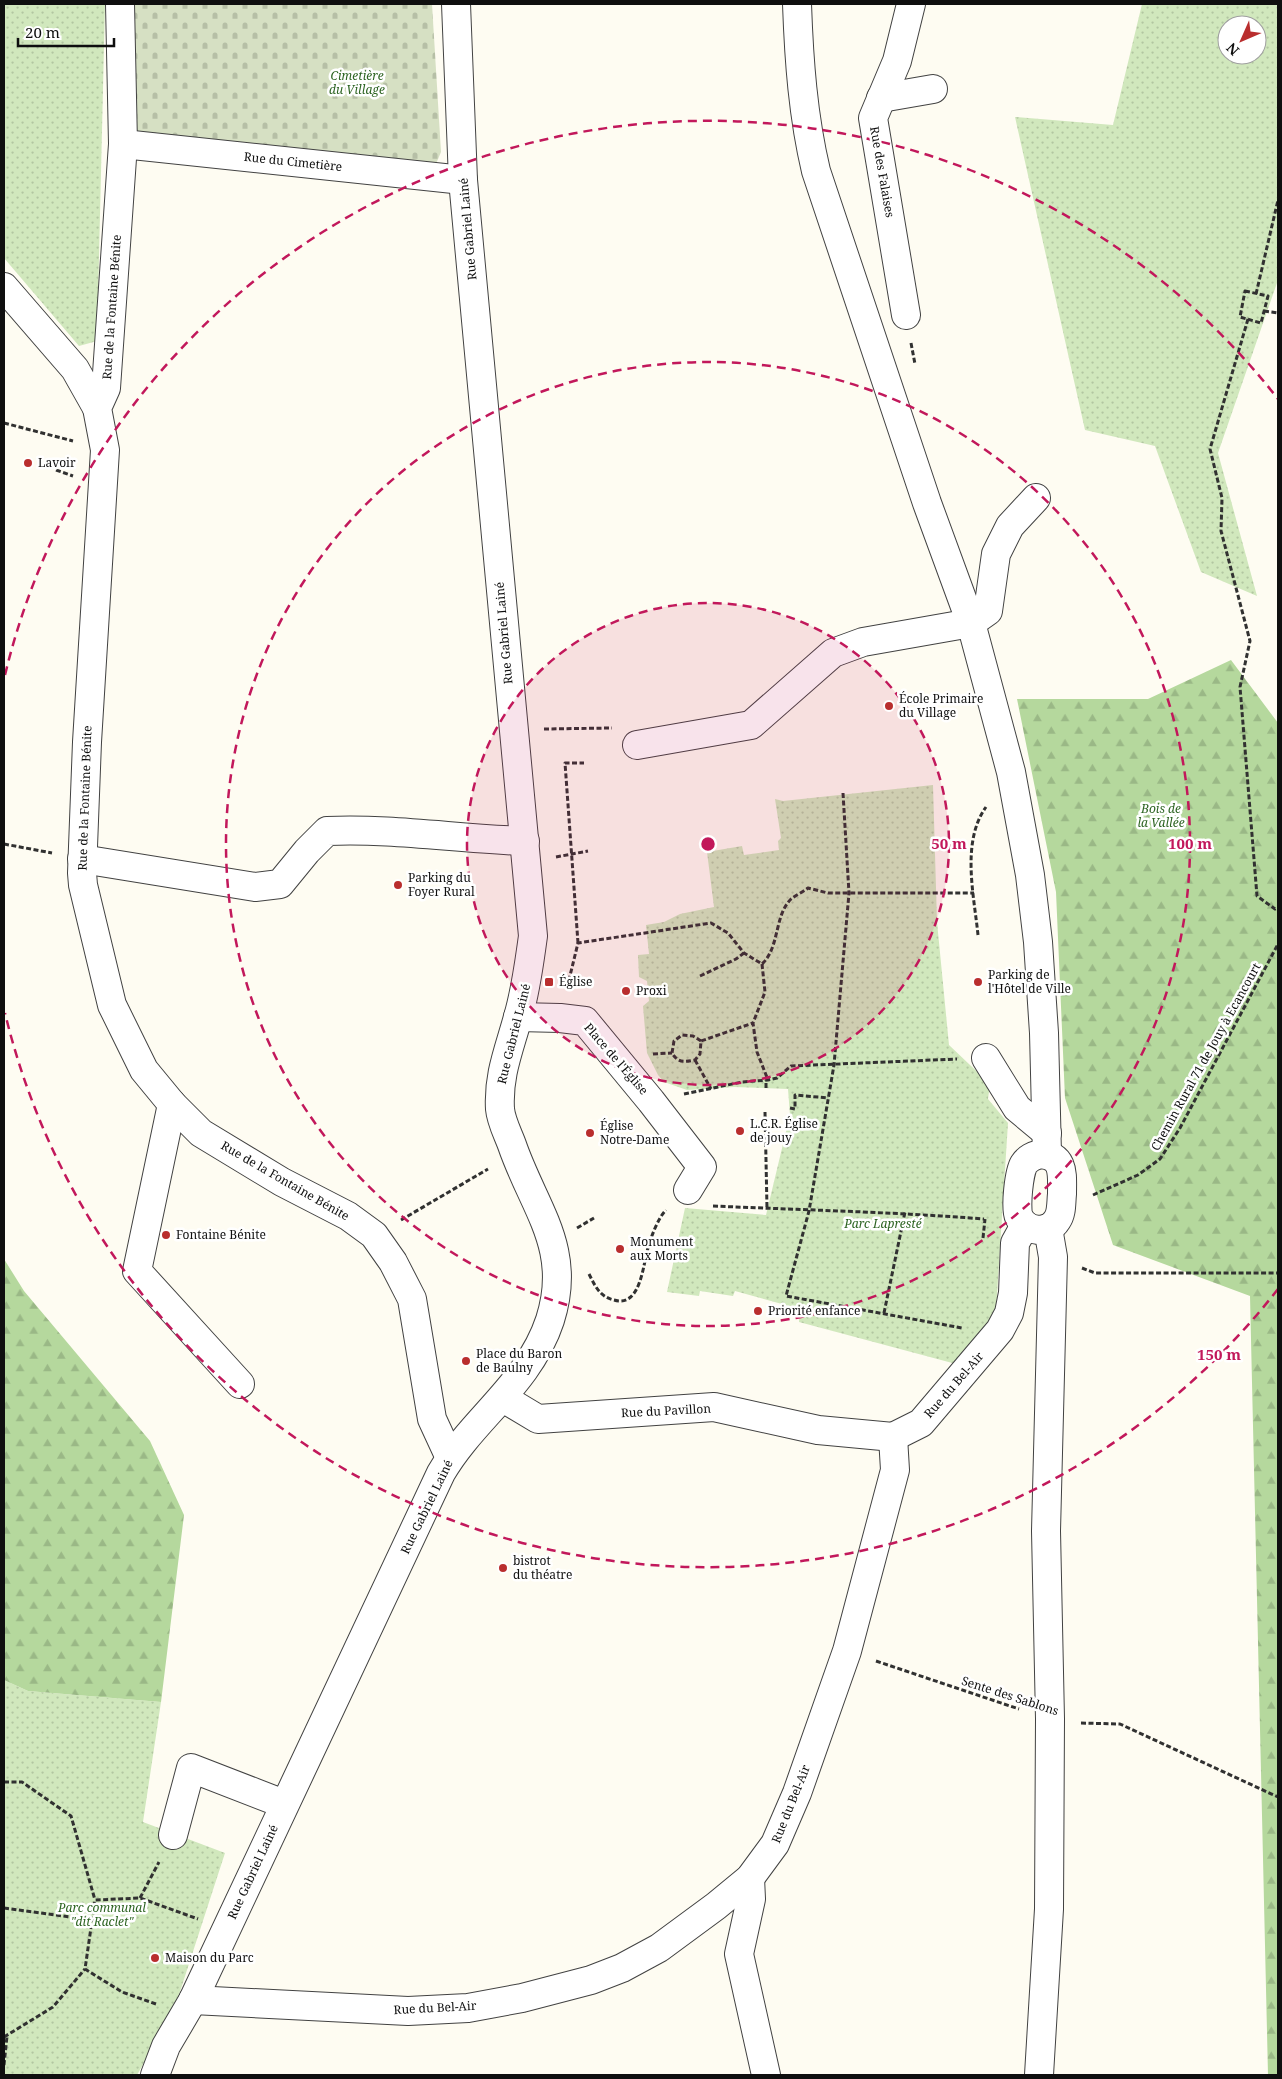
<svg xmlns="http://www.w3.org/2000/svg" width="1282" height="2079" viewBox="0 0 1282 2079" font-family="'Noto Serif',serif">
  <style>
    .grass { fill: url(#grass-dots); fill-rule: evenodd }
    .forest { fill: url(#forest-firs) }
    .cemetery { fill: url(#cemetery-stones) }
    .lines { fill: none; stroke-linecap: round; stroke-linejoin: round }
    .minor-casing { stroke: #424242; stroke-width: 30 }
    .path { stroke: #313131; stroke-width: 3; stroke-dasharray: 5 2.5; stroke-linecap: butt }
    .minor { stroke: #fff; stroke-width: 28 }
    .ring { fill: none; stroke: #c2185b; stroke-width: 2.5; stroke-dasharray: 9 6 }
    .poi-dot { fill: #b92e2e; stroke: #fff; stroke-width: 2 }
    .labels { text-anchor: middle; stroke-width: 5; stroke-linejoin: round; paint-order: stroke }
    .park-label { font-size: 12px; font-style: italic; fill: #2d6422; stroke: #fff }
    .street-label { font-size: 12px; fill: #0f0f0f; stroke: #fff }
    .poi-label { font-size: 12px; fill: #0f0f0f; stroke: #fff; text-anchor: start }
    .centre { fill: #c2185b; stroke: #fff; stroke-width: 2.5 }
    .ring-label { font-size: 15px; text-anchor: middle; font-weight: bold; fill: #c2185b; stroke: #fff; stroke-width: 5; stroke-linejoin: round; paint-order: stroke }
  </style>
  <defs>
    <pattern id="grass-dots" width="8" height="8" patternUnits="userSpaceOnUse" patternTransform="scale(1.25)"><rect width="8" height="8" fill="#d1e8bd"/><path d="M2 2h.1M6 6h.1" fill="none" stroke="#b2c6a1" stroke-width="1.8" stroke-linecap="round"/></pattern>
    <pattern id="forest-firs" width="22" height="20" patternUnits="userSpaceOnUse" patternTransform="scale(1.25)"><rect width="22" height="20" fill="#b5d89d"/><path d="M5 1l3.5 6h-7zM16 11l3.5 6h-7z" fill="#9ab886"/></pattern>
    <pattern id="cemetery-stones" width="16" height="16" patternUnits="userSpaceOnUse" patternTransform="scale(1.25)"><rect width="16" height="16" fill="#d6e0c3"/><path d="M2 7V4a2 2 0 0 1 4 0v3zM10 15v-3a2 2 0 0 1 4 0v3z" fill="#b6bfa6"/></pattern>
  </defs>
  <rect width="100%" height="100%" fill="#fefcf2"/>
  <g class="grass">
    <path d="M4,4h101l-8,337 -18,5 -75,-88z"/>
    <path d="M1142,4h136v276l-60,173 39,143 -56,-24 -46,-126 -70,-16 -70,-313 98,8zM1227,25h30v30h-30z"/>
    <path d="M933,785l4,137 12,123 41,39 -2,15 20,24 -12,187 -15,31 -25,23 -157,-42 1,-13 -65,-18 -2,5 -33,-5 -1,5 -32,-4 18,-84 81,7 24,-100 -2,-26 -54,-2 -47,3 -23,-8 -6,-7 -11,-22 -4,-47 6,-5 -2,-20 -8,-4 -1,-22 11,-1 -3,-29 18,-3 16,-8 34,-7 -7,-55 35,-6 2,9 35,-5 -1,-9 3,-3 -6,-39 8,2z"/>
    <path d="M4,1680l24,11 133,11 -18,120 82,31 -51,157 -37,65h-133z"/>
  </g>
  <g class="forest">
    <path d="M1231,660l47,63v1352h-10l-18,-779 -137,-51 -48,-147 -9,-206 -39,-193h131z"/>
    <path d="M4,1259l20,32 126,150 34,74 -23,187 -133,-11 -24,-11z"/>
  </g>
  <path class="cemetery" d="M132,4h300l9,148 -8,19 -299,-35z"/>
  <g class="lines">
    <g class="minor-casing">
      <g id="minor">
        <path d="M120,4l3,140 -17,244 -9,20 8,42 -18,292 -5,131 1,12 29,120 32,65 28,34 29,29 81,49 66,34 26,19 19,27 19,37 20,120 18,39"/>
        <path d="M797,4c2,57 6,112 19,167l111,332 44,120 40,149 19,103 8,67 6,91 3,121"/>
        <path d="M881,98l52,-9"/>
        <path d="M123,144l340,36"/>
        <path d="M4,287l71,82 22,39"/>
        <path d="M906,315l-33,-197 24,-57 14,-57"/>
        <path d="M637,745l114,-20 82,-72 30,-11 108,-19 17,-12 8,-57 14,-28 26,-28"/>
        <path d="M82,859l173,28 25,-3 27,-33 20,-20c65,-3 132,8 198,10"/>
        <path d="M518,1017l42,1 25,3 66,80 51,66 -14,23"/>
        <path d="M986,1058l31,50 30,25"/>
        <path d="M172,1104l-35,167 103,113"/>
        <path d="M1040,1154c25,2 22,20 22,40 -1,9 0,19 -5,26 -9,15 -31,12 -38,-3 -4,-9 0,-45 5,-53 4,-6 9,-8 16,-10z"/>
        <path d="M503,1398l35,21 176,-12 104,23 75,7"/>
        <path d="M893,1437l28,-14 79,-93 9,-17 4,-20 2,-50 10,-18"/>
        <path d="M173,1835l18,-67 93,36"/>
        <path d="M750,1878l1,21 -12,55 27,121"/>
        <path d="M193,2000l215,11 60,-3 54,-10 69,-18 31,-12 37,-20 57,-42 34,-28 25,-34 22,-51 50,-142 48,-181 -2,-33"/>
        <path d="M155,2075l11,-29 27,-46 248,-527c32,-55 88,-89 109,-153 23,-72 -16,-111 -38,-175 -4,-11 -11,-24 -12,-36 -2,-34 9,-59 18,-92 8,-27 11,-53 15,-81l-70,-756 -7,-176"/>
        <path d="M1039,2075l10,-166 1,-190 -4,-188 7,-274 -5,-29"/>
      </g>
    </g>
    <g class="path">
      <path d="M1245,291l23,5 -7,27 -21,-6z"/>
      <path d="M1256,294l22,-94"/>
      <path d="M1264,311l14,2"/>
      <path d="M1248,319l-38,130 12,49 -1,33 29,110 -10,46 17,209 18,13 3,-1"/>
      <path d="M911,343l4,21"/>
      <path d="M4,423l69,18"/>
      <path d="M56,470l17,6"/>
      <path d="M544,729l68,-1"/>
      <path d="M843,793l6,100 -15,172 -25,146 -23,85 176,32"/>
      <path d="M4,844l48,9"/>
      <path d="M556,857l32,-6"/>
      <path d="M978,935c-4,-40 -17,-93 8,-128"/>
      <path d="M578,943l-13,-180h19"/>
      <path d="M762,964l3,28 -12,31 4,29 11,28"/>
      <path d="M700,976l36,-17 8,-6"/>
      <path d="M567,988l11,-45 133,-20 17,10 16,20 18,11c18,-17 12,-48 29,-65 5,-4 12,-7 17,-11l20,5h146"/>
      <path d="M701,1041l-8,-5 -11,-1 -8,6 -2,12c6,10 12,9 23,7l5,-6 1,-13 52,-18"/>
      <path d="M653,1054l19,-1"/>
      <path d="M695,1060l16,29"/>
      <path d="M766,1088v-8"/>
      <path d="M684,1094l58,-12 26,-2 9,-2 14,-12 166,-7"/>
      <path d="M790,1108l5,1v-14l33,3"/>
      <path d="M765,1112l2,96"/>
      <path d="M1093,1195l45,-20 22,-16 20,-31 98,-184"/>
      <path d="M713,1206c91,4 181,6 271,13"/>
      <path d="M401,1220l87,-51"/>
      <path d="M577,1228l17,-10"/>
      <path d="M983,1238l2,-19"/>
      <path d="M1082,1268l13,5h183"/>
      <path d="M589,1274c6,12 11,23 25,26 27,8 29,-36 34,-52 3,-11 10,-30 18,-38"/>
      <path d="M884,1313l21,-101"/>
      <path d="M876,1661l143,48"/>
      <path d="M1081,1723l39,1 158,73"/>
      <path d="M4,1782h18l49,34 24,84"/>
      <path d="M140,1898l19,-36"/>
      <path d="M4,1908l88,12"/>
      <path d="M156,2004l-34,-12 -37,-23 10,-69 45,-2 58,21"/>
      <path d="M4,2037l49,-30 32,-38"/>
      <path d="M4,2065l3,-29"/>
    </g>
    <use href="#minor" class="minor"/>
  </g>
  <circle cx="708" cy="844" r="241" fill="#c2185b" fill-opacity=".12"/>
  <g class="ring">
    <circle cx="708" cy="844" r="241"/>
    <circle cx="708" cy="844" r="482"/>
    <path d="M1278 1289A723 723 0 0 1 5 1013M5 675A723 723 0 0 1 1278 399"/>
  </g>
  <g class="poi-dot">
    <circle cx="28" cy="463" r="5"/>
    <circle cx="889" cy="706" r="5"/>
    <circle cx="398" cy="885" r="5"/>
    <rect x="544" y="977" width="10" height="10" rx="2.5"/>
    <circle cx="978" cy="982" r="5"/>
    <circle cx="626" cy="991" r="5"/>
    <circle cx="740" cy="1131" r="5"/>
    <circle cx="590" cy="1133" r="5"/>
    <circle cx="166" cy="1235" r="5"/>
    <circle cx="620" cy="1249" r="5"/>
    <circle cx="758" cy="1311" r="5"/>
    <circle cx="466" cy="1361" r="5"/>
    <circle cx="503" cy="1568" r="5"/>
    <circle cx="155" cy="1958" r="5"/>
  </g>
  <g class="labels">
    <g class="park-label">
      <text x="357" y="80">Cimetière<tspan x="357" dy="14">du Village</tspan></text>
      <text x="1161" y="813">Bois de<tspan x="1161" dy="14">la Vallée</tspan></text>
      <text x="883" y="1228">Parc Lapresté</text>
      <text x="102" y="1912">Parc communal<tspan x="102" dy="14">"dit Raclet"</tspan></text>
    </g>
    <g class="street-label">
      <text transform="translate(293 162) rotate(6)" y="4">Rue du Cimetière</text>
      <text transform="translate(882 172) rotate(80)" y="4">Rue des Falaises</text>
      <text transform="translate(468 229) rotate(-95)" y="4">Rue Gabriel Lainé</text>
      <text transform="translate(112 307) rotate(-86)" y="4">Rue de la Fontaine Bénite</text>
      <text transform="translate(504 633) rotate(-95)" y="4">Rue Gabriel Lainé</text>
      <text transform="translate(85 798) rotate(-88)" y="4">Rue de la Fontaine Bénite</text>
      <text transform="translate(514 1034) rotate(-76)" y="4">Rue Gabriel Lainé</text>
      <text transform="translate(1206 1057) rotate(-61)" y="4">Chemin Rural 71 de Jouy à Ecancourt</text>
      <text transform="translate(616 1059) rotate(49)" y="4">Place de l'Église</text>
      <text transform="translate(285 1181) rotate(30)" y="4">Rue de la Fontaine Bénite</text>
      <text transform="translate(954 1385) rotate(-49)" y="4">Rue du Bel-Air</text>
      <text transform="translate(666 1411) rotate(-3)" y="4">Rue du Pavillon</text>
      <text transform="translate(427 1507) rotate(-64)" y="4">Rue Gabriel Lainé</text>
      <text transform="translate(1010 1696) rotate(18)" y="4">Sente des Sablons</text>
      <text transform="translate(791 1804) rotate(-68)" y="4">Rue du Bel-Air</text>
      <text transform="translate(253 1872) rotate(-65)" y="4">Rue Gabriel Lainé</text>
      <text transform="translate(435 2008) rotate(-3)" y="4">Rue du Bel-Air</text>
    </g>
    <g class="poi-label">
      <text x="38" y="467">Lavoir</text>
      <text x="899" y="703">École Primaire<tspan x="899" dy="14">du Village</tspan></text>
      <text x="408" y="882">Parking du<tspan x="408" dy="14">Foyer Rural</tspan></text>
      <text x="988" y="979">Parking de<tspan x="988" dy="14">l'Hôtel de Ville</tspan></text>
      <text x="559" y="986">Église</text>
      <text x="636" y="995">Proxi</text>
      <text x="750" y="1128">L.C.R. Église<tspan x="750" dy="14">de jouy</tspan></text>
      <text x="600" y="1130">Église<tspan x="600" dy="14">Notre-Dame</tspan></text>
      <text x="176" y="1239">Fontaine Bénite</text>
      <text x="630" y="1246">Monument<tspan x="630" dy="14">aux Morts</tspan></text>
      <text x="768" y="1315">Priorité enfance</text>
      <text x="476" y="1358">Place du Baron<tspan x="476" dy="14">de Baulny</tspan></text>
      <text x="513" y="1565">bistrot<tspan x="513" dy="14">du théatre</tspan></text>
      <text x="165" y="1962">Maison du Parc</text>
    </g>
  </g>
  <circle cx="708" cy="844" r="8" class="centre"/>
  <g class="ring-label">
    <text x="949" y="849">50 m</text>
    <text x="1190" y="849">100 m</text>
    <text x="1219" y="1360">150 m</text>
  </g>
  <rect width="1282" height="2079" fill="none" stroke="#0f0f0f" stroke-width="10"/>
  <g transform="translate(1242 40) rotate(225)"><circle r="24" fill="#ffffff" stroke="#9f9f9f"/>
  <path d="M0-4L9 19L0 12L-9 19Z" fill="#b92e2e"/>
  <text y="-8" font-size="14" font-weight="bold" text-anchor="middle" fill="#0f0f0f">N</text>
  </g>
  <path d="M18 38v8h96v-8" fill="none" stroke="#0f0f0f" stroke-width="2.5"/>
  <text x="25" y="38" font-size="15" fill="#0f0f0f" stroke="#ffffff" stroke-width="4" paint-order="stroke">20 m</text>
</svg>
